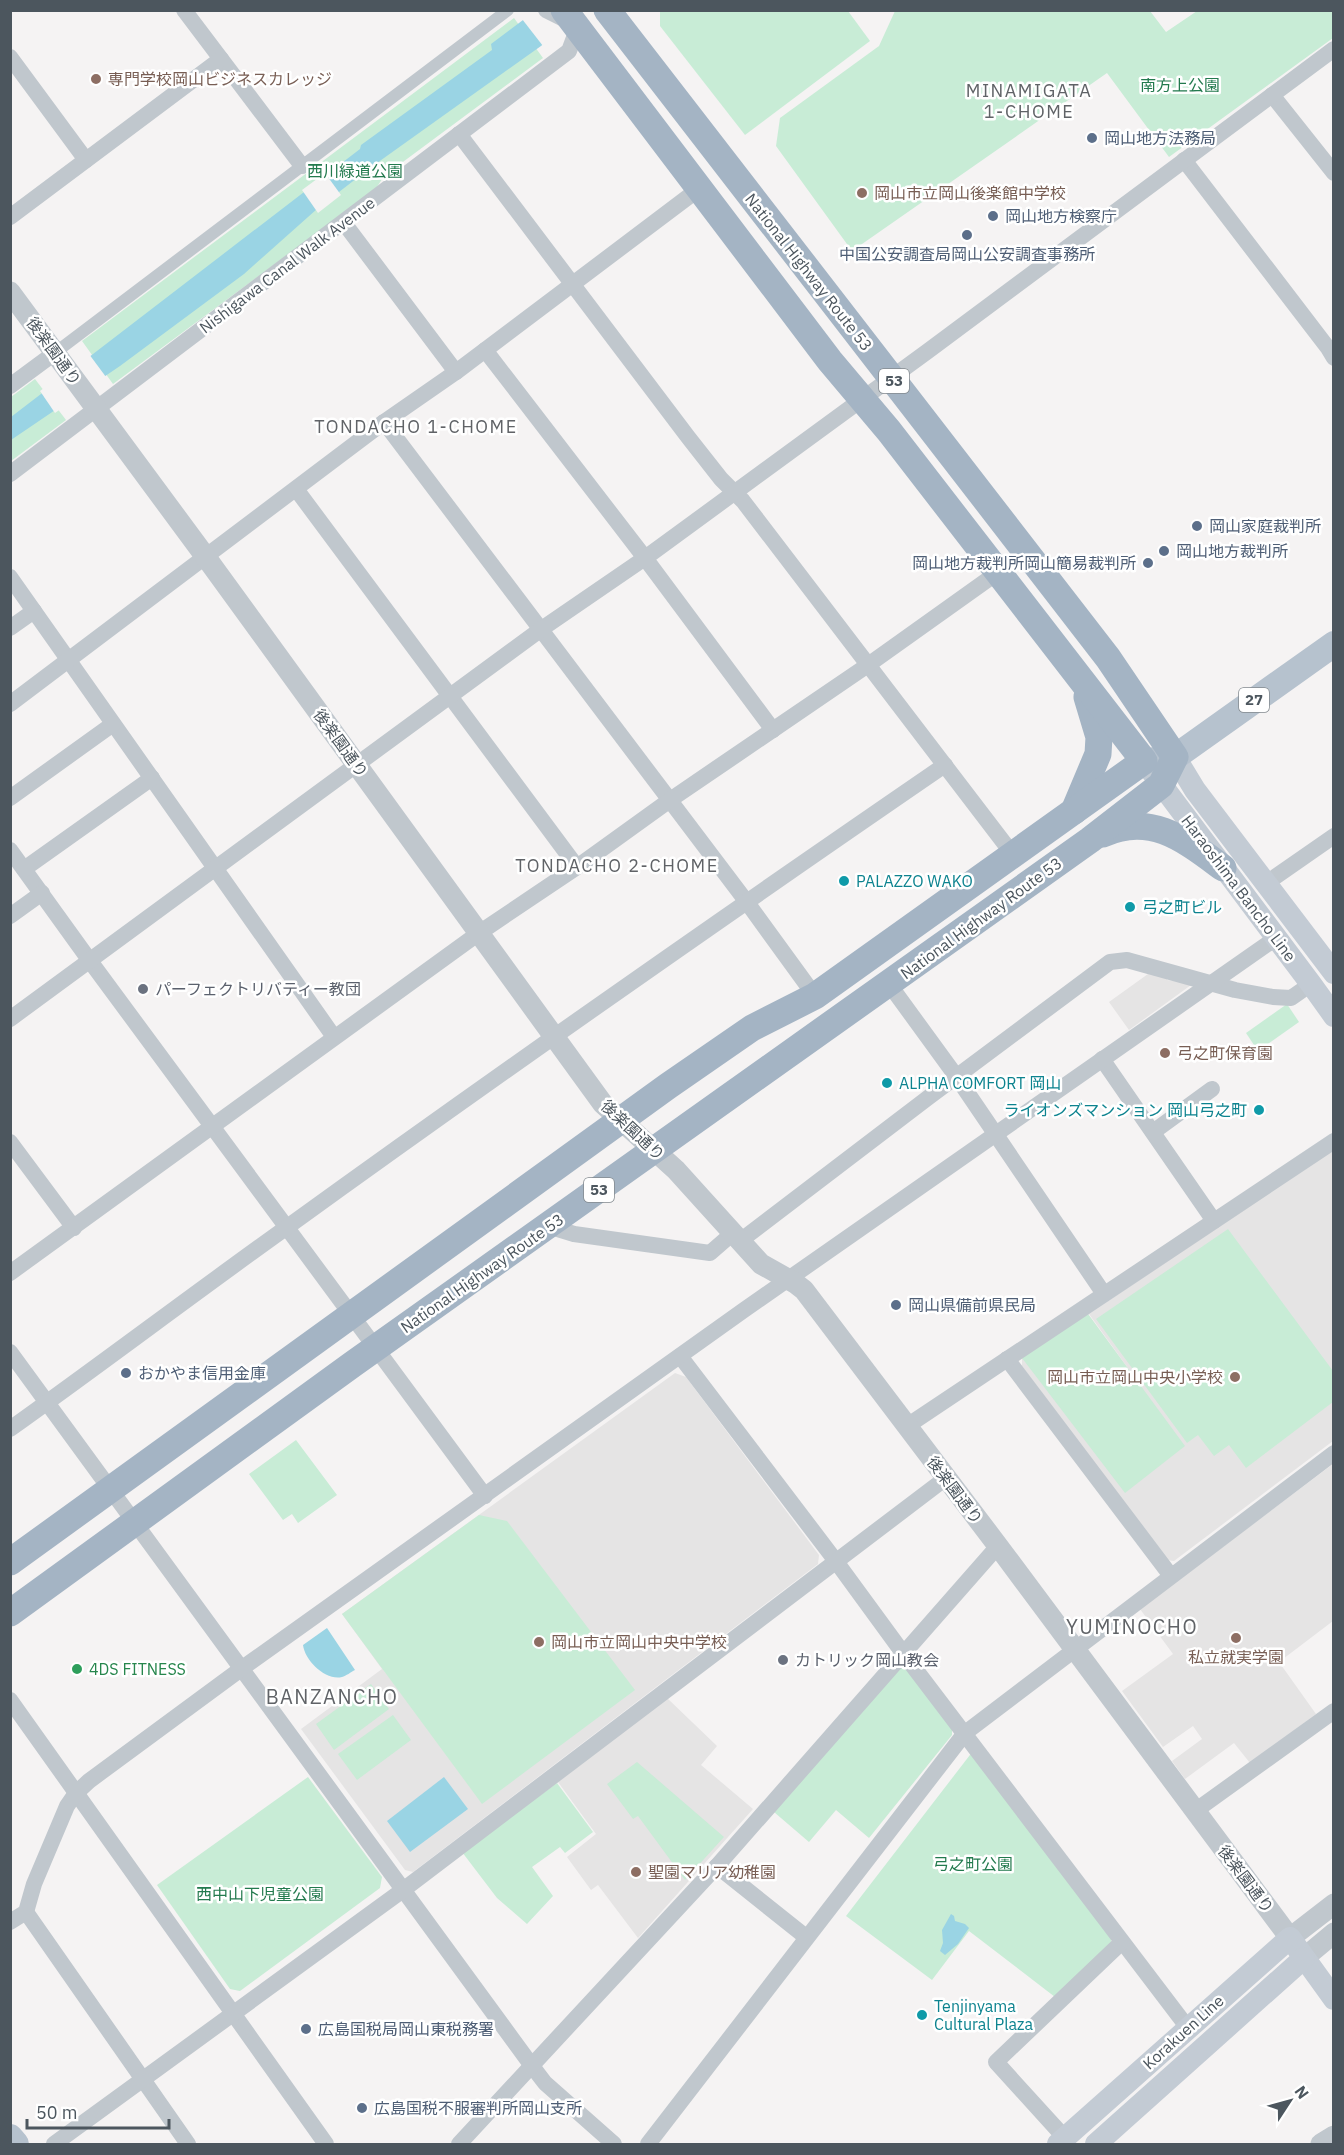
<svg xmlns="http://www.w3.org/2000/svg" width="1344" height="2155" viewBox="0 0 1344 2155" font-family="'IBM Plex Sans','Noto Sans JP',sans-serif">
  <style>
    .education { fill: #e5e4e4 }
    .green { fill: #c8ecd6 }
    .water { fill: #9ad4e4 }
    .pier { fill: #f5f3f3 }
    .lines { fill: none; stroke-linecap: round; stroke-linejoin: round }
    .pedestrian { stroke: #c0c7cd; stroke-width: 12 }
    .minor { stroke: #c0c7cd; stroke-width: 16 }
    .tertiary { stroke: #c0c7cd; stroke-width: 21 }
    .secondary { stroke: #c3cbd4; stroke-width: 22 }
    .primary { stroke: #b6c2ce; stroke-width: 26 }
    .trunk { stroke: #a4b4c4; stroke-width: 27 }
    .education-dot { fill: #8d6e63; stroke: #fff; stroke-width: 2 }
    .service-dot { fill: #5c6f8a; stroke: #fff; stroke-width: 2 }
    .culture-dot { fill: #0f9aa8; stroke: #fff; stroke-width: 2 }
    .worship-dot { fill: #6b7280; stroke: #fff; stroke-width: 2 }
    .leisure-dot { fill: #2e9e5b; stroke: #fff; stroke-width: 2 }
    .labels { text-anchor: middle; stroke-width: 5; stroke-linejoin: round; paint-order: stroke }
    .shield { fill: #fff; stroke: #82898e; stroke-width: 1.5 }
    .shield-label { font-size: 15px; font-weight: bold; fill: #4c565e }
    .education-label { font-size: 16px; fill: #785e54; stroke: #fff; text-anchor: start }
    .park-label { font-size: 16px; fill: #237a4e; stroke: #fff }
    .service-label { font-size: 16px; fill: #4e5e75; stroke: #fff; text-anchor: start }
    .street-label { font-size: 16px; fill: #4c565e; stroke: #fff }
    .culture-label { font-size: 16px; fill: #0d838f; stroke: #fff; text-anchor: start }
    .worship-label { font-size: 16px; fill: #5b616d; stroke: #fff; text-anchor: start }
    .leisure-label { font-size: 16px; fill: #27864d; stroke: #fff; text-anchor: start }
    .neighbourhood-label { font-size: 18px; letter-spacing: 1.5px; fill: #606367; stroke: #fff }
    .quarter-label { font-size: 20px; letter-spacing: 1.5px; fill: #606367; stroke: #fff }
  </style>
  <rect width="100%" height="100%" fill="#f5f3f3"/>
  <g class="education">
    <path d="M1148,974l19,2v4l23,3 1,2 -62,45 -20,-28z"/>
    <path d="M1333,1150v291l-159,120 -8,-1 -144,-194v-8l66,-44 55,75 -54,-75z"/>
    <path d="M675,1373l11,4 133,178 -1,9 -405,308 -8,-2 -104,-141 81,-60 -40,-55z"/>
    <path d="M1333,1464v157l-54,41 37,52 -66,49 -16,-20 -49,36 -13,-18 30,-22 -9,-13 -30,21 -41,-56 51,-37 -33,-45z"/>
    <path d="M667,1698l50,48 -16,19 52,44 -115,129 -40,-53 -7,5 -24,-33 29,-23 -38,-52z"/>
  </g>
  <g class="green">
    <path d="M660,11h188l22,30 -125,94 -85,-109z"/>
    <path d="M895,11h255l16,21 31,-21h136v27l-164,119 -62,-84 -255,178 -76,-105 4,-28 99,-72z"/>
    <path d="M514,18l29,40 -159,118 -9,14 -262,194 -31,-43z"/>
    <path d="M35,379l31,41 -55,41v-64z"/>
    <path d="M1287,1004l12,18 -41,29 -12,-18z"/>
    <path d="M1228,1229l105,142v31l-87,66 -17,-23 -15,11 -16,-21 -11,8 -91,-124z"/>
    <path d="M1088,1314l97,132 -60,47 -103,-135z"/>
    <path d="M296,1440l41,55 -39,28 -6,-9 -9,6 -34,-46z"/>
    <path d="M479,1515l28,6 128,169 -153,114 -140,-190z"/>
    <path d="M899,1667h6l47,62v6l-83,103 -33,-28 -27,32 -35,-30z"/>
    <path d="M371,1684l18,25 -55,41 -18,-26z"/>
    <path d="M393,1715l18,25 -54,40 -19,-26z"/>
    <path d="M973,1751l139,186 -3,13 -54,47 -86,-66 -37,49 -86,-64z"/>
    <path d="M637,1762l87,75 -39,43 -47,-64 -5,3 -26,-35z"/>
    <path d="M308,1777l74,100 -2,11 -140,103 -10,-2 -73,-104z"/>
    <path d="M557,1783l36,49 -28,21 -5,-6 -28,20 21,29 -26,28 -30,-26 -35,-46z"/>
  </g>
  <g class="water">
    <path d="M535,11h48l-42,35 -171,122 -53,41 -73,65 -124,92 -109,74v-23l349,-268 1,-4 131,-95 -1,-6z"/>
    <path d="M327,1628l28,42c-4,2 -9,6 -13,7 -16,4 -37,-16 -39,-32z"/>
    <path d="M444,1777l24,32 -58,43 -23,-31z"/>
    <path d="M951,1914l3,2 1,5 10,3 4,4 -11,16 -13,11 -5,-4 3,-8 -1,-13z"/>
  </g>
  <g class="pier">
    <path d="M533,11h53l-43,35 -21,-27z"/>
    <path d="M325,173l16,22 -23,18 -16,-23z"/>
    <path d="M89,354l17,23 -51,36 -15,-22z"/>
  </g>
  <g class="lines">
    <path class="pedestrian" d="M56,352l452,-342"/>
    <g class="minor">
      <path d="M184,10l118,156"/>
      <path d="M10,57l76,103"/>
      <path d="M1272,95l62,78"/>
      <path d="M459,134l229,303 33,42 22,22 271,355"/>
      <path d="M1184,160l144,188 6,10"/>
      <path d="M10,217l211,-158"/>
      <path d="M344,223l112,149"/>
      <path d="M485,350l160,208 128,172"/>
      <path d="M10,386l46,-34"/>
      <path d="M384,422l362,479 69,95"/>
      <path d="M10,474l559,-423 6,-16 -1,-11 -28,-14"/>
      <path d="M296,489l281,378"/>
      <path d="M10,577l324,460"/>
      <path d="M10,628l24,-17"/>
      <path d="M10,704l374,-282 72,-50 244,-184"/>
      <path d="M10,798l103,-74"/>
      <path d="M10,850l80,111 395,535"/>
      <path d="M24,869l128,-91"/>
      <path d="M1265,884l69,-48"/>
      <path d="M10,916l32,-23"/>
      <path d="M889,984l67,92 148,218"/>
      <path d="M10,1019l530,-389 105,-72 283,-207 406,-302"/>
      <path d="M1102,1059l112,162"/>
      <path d="M1153,1132l59,-43"/>
      <path d="M10,1142l64,86"/>
      <path d="M548,1226l26,8 136,19 23,-20"/>
      <path d="M740,1241l189,-144 181,-135 17,-2 108,30 38,7 18,1 20,-14"/>
      <path d="M10,1273l469,-340 98,-66 93,-67 198,-135 129,-92"/>
      <path d="M10,1352l522,714 13,17 69,61"/>
      <path d="M680,1356l155,204 68,93 285,375"/>
      <path d="M1007,1359l164,217"/>
      <path d="M907,1426l427,-285"/>
      <path d="M10,1429c94,-67 186,-137 280,-204 216,-156 435,-309 655,-460"/>
      <path d="M10,1700l316,444"/>
      <path d="M1195,1811l139,-100"/>
      <path d="M717,1866l89,71"/>
      <path d="M26,1912l162,232"/>
      <path d="M10,1922l16,-10 8,-28 33,-78 9,-13 13,-12 152,-112 503,-359 532,-372"/>
      <path d="M1065,2138l-69,-76 126,-120"/>
      <path d="M54,2144l349,-254 543,-412"/>
      <path d="M459,2144l258,-278 281,-320"/>
      <path d="M648,2144l317,-411 369,-280"/>
    </g>
    <g class="tertiary">
      <path d="M10,292l195,264 398,548 73,66 85,94 34,19 9,7 194,256 292,392 44,-34"/>
      <path d="M1304,1958l30,-25"/>
      <path d="M1321,2144l13,-8"/>
    </g>
    <g class="secondary">
      <path d="M1175,757l20,33 139,183"/>
      <path d="M1152,772l159,212 23,32"/>
      <path d="M1058,2144l232,-206 44,61"/>
      <path d="M1096,2144l208,-186"/>
    </g>
    <g class="primary">
      <path d="M1154,760l21,-3 159,-113"/>
      <path d="M10,2137l6,7"/>
    </g>
    <g class="trunk">
      <path d="M1074,811l24,-57 1,-17 -12,-40"/>
      <path d="M1103,834c48,-22 82,6 120,34"/>
      <path d="M10,1562l658,-476 84,-58 63,-32 329,-235 -255,-330 -59,-70 -266,-351"/>
      <path d="M10,1613l343,-249 737,-524 71,-55 14,-28 -67,-99 -501,-648"/>
    </g>
  </g>
  <g class="education-dot">
    <circle cx="96" cy="79" r="6"/>
    <circle cx="862" cy="193" r="6"/>
    <circle cx="1165" cy="1053" r="6"/>
    <circle cx="1235" cy="1377" r="6"/>
    <circle cx="1236" cy="1638" r="6"/>
    <circle cx="539" cy="1642" r="6"/>
    <circle cx="636" cy="1872" r="6"/>
  </g>
  <g class="service-dot">
    <circle cx="1092" cy="138" r="6"/>
    <circle cx="993" cy="216" r="6"/>
    <circle cx="967" cy="235" r="6"/>
    <circle cx="1197" cy="526" r="6"/>
    <circle cx="1164" cy="551" r="6"/>
    <circle cx="1148" cy="563" r="6"/>
    <circle cx="896" cy="1305" r="6"/>
    <circle cx="126" cy="1373" r="6"/>
    <circle cx="306" cy="2029" r="6"/>
    <circle cx="362" cy="2108" r="6"/>
  </g>
  <g class="culture-dot">
    <circle cx="844" cy="881" r="6"/>
    <circle cx="1130" cy="907" r="6"/>
    <circle cx="887" cy="1083" r="6"/>
    <circle cx="1259" cy="1110" r="6"/>
    <circle cx="922" cy="2015" r="6"/>
  </g>
  <g class="worship-dot">
    <circle cx="143" cy="989" r="6"/>
    <circle cx="783" cy="1660" r="6"/>
  </g>
  <circle class="leisure-dot" cx="77" cy="1669" r="6"/>
  <g class="labels">
    <g class="shield">
      <rect x="879" y="369" width="30" height="24" rx="4.5"/>
      <rect x="1239" y="688" width="30" height="24" rx="4.5"/>
      <rect x="584" y="1178" width="30" height="24" rx="4.5"/>
    </g>
    <g class="shield-label">
      <text x="894" y="386">53</text>
      <text x="1254" y="705">27</text>
      <text x="599" y="1195">53</text>
    </g>
    <g class="education-label">
      <text x="108" y="85">専門学校岡山ビジネスカレッジ</text>
      <text x="874" y="199">岡山市立岡山後楽館中学校</text>
      <text x="1177" y="1059">弓之町保育園</text>
      <text x="1223" y="1383" text-anchor="end">岡山市立岡山中央小学校</text>
      <text x="551" y="1648">岡山市立岡山中央中学校</text>
      <text x="1236" y="1663" text-anchor="middle">私立就実学園</text>
      <text x="648" y="1878">聖園マリア幼稚園</text>
    </g>
    <g class="park-label">
      <text x="1180" y="91">南方上公園</text>
      <text x="355" y="177">西川緑道公園</text>
      <text x="973" y="1870">弓之町公園</text>
      <text x="260" y="1900">西中山下児童公園</text>
    </g>
    <g class="service-label">
      <text x="1104" y="144">岡山地方法務局</text>
      <text x="1005" y="222">岡山地方検察庁</text>
      <text x="967" y="260" text-anchor="middle">中国公安調査局岡山公安調査事務所</text>
      <text x="1209" y="532">岡山家庭裁判所</text>
      <text x="1176" y="557">岡山地方裁判所</text>
      <text x="1136" y="569" text-anchor="end">岡山地方裁判所岡山簡易裁判所</text>
      <text x="908" y="1311">岡山県備前県民局</text>
      <text x="138" y="1379">おかやま信用金庫</text>
      <text x="318" y="2035">広島国税局岡山東税務署</text>
      <text x="374" y="2114">広島国税不服審判所岡山支所</text>
    </g>
    <g class="street-label">
      <text transform="translate(287 265) rotate(-37)" y="6">Nishigawa Canal Walk Avenue</text>
      <text transform="translate(809 272) rotate(52)" y="6">National Highway Route 53</text>
      <text transform="translate(54 351) rotate(54)" y="6">後楽園通り</text>
      <text transform="translate(341 743) rotate(54)" y="6">後楽園通り</text>
      <text transform="translate(1239 888) rotate(53)" y="6">Haraoshima Bancho Line</text>
      <text transform="translate(981 918) rotate(-36)" y="6">National Highway Route 53</text>
      <text transform="translate(633 1130) rotate(43)" y="6">後楽園通り</text>
      <text transform="translate(482 1273) rotate(-35)" y="6">National Highway Route 53</text>
      <text transform="translate(955 1490) rotate(53)" y="6">後楽園通り</text>
      <text transform="translate(1246 1879) rotate(53)" y="6">後楽園通り</text>
      <text transform="translate(1183 2032) rotate(-42)" y="6">Korakuen Line</text>
    </g>
    <g class="culture-label">
      <text x="856" y="887">PALAZZO WAKO</text>
      <text x="1142" y="913">弓之町ビル</text>
      <text x="899" y="1089">ALPHA COMFORT 岡山</text>
      <text x="1247" y="1116" text-anchor="end">ライオンズマンション 岡山弓之町</text>
      <text x="934" y="2012">Tenjinyama<tspan x="934" dy="18">Cultural Plaza</tspan></text>
    </g>
    <g class="worship-label">
      <text x="155" y="995">パーフェクトリバティー教団</text>
      <text x="795" y="1666">カトリック岡山教会</text>
    </g>
    <g class="leisure-label">
      <text x="89" y="1675">4DS FITNESS</text>
    </g>
    <g class="neighbourhood-label">
      <text x="1029" y="97">MINAMIGATA<tspan x="1029" dy="21">1-CHOME</tspan></text>
      <text x="416" y="433">TONDACHO 1-CHOME</text>
      <text x="617" y="872">TONDACHO 2-CHOME</text>
    </g>
    <g class="quarter-label">
      <text x="1132" y="1634">YUMINOCHO</text>
      <text x="332" y="1704">BANZANCHO</text>
    </g>
  </g>
  <rect width="1344" height="2155" fill="none" stroke="#4c565e" stroke-width="24"/>
  <g transform="translate(1290 2101) rotate(54)" stroke="#ffffff" stroke-width="4.5" paint-order="stroke">
  <path d="M0-4.5L10 22L0 15L-10 22Z" fill="#4c565e"/>
  <text y="-9" font-size="16" font-weight="bold" text-anchor="middle" fill="#4c565e">N</text>
  </g>
  <path d="M27 2119v9h142v-9" fill="none" stroke="#4c565e" stroke-width="3"/>
  <text x="36" y="2119" font-size="18" fill="#4c565e" stroke="#ffffff" stroke-width="4.5" paint-order="stroke">50 m</text>
</svg>
